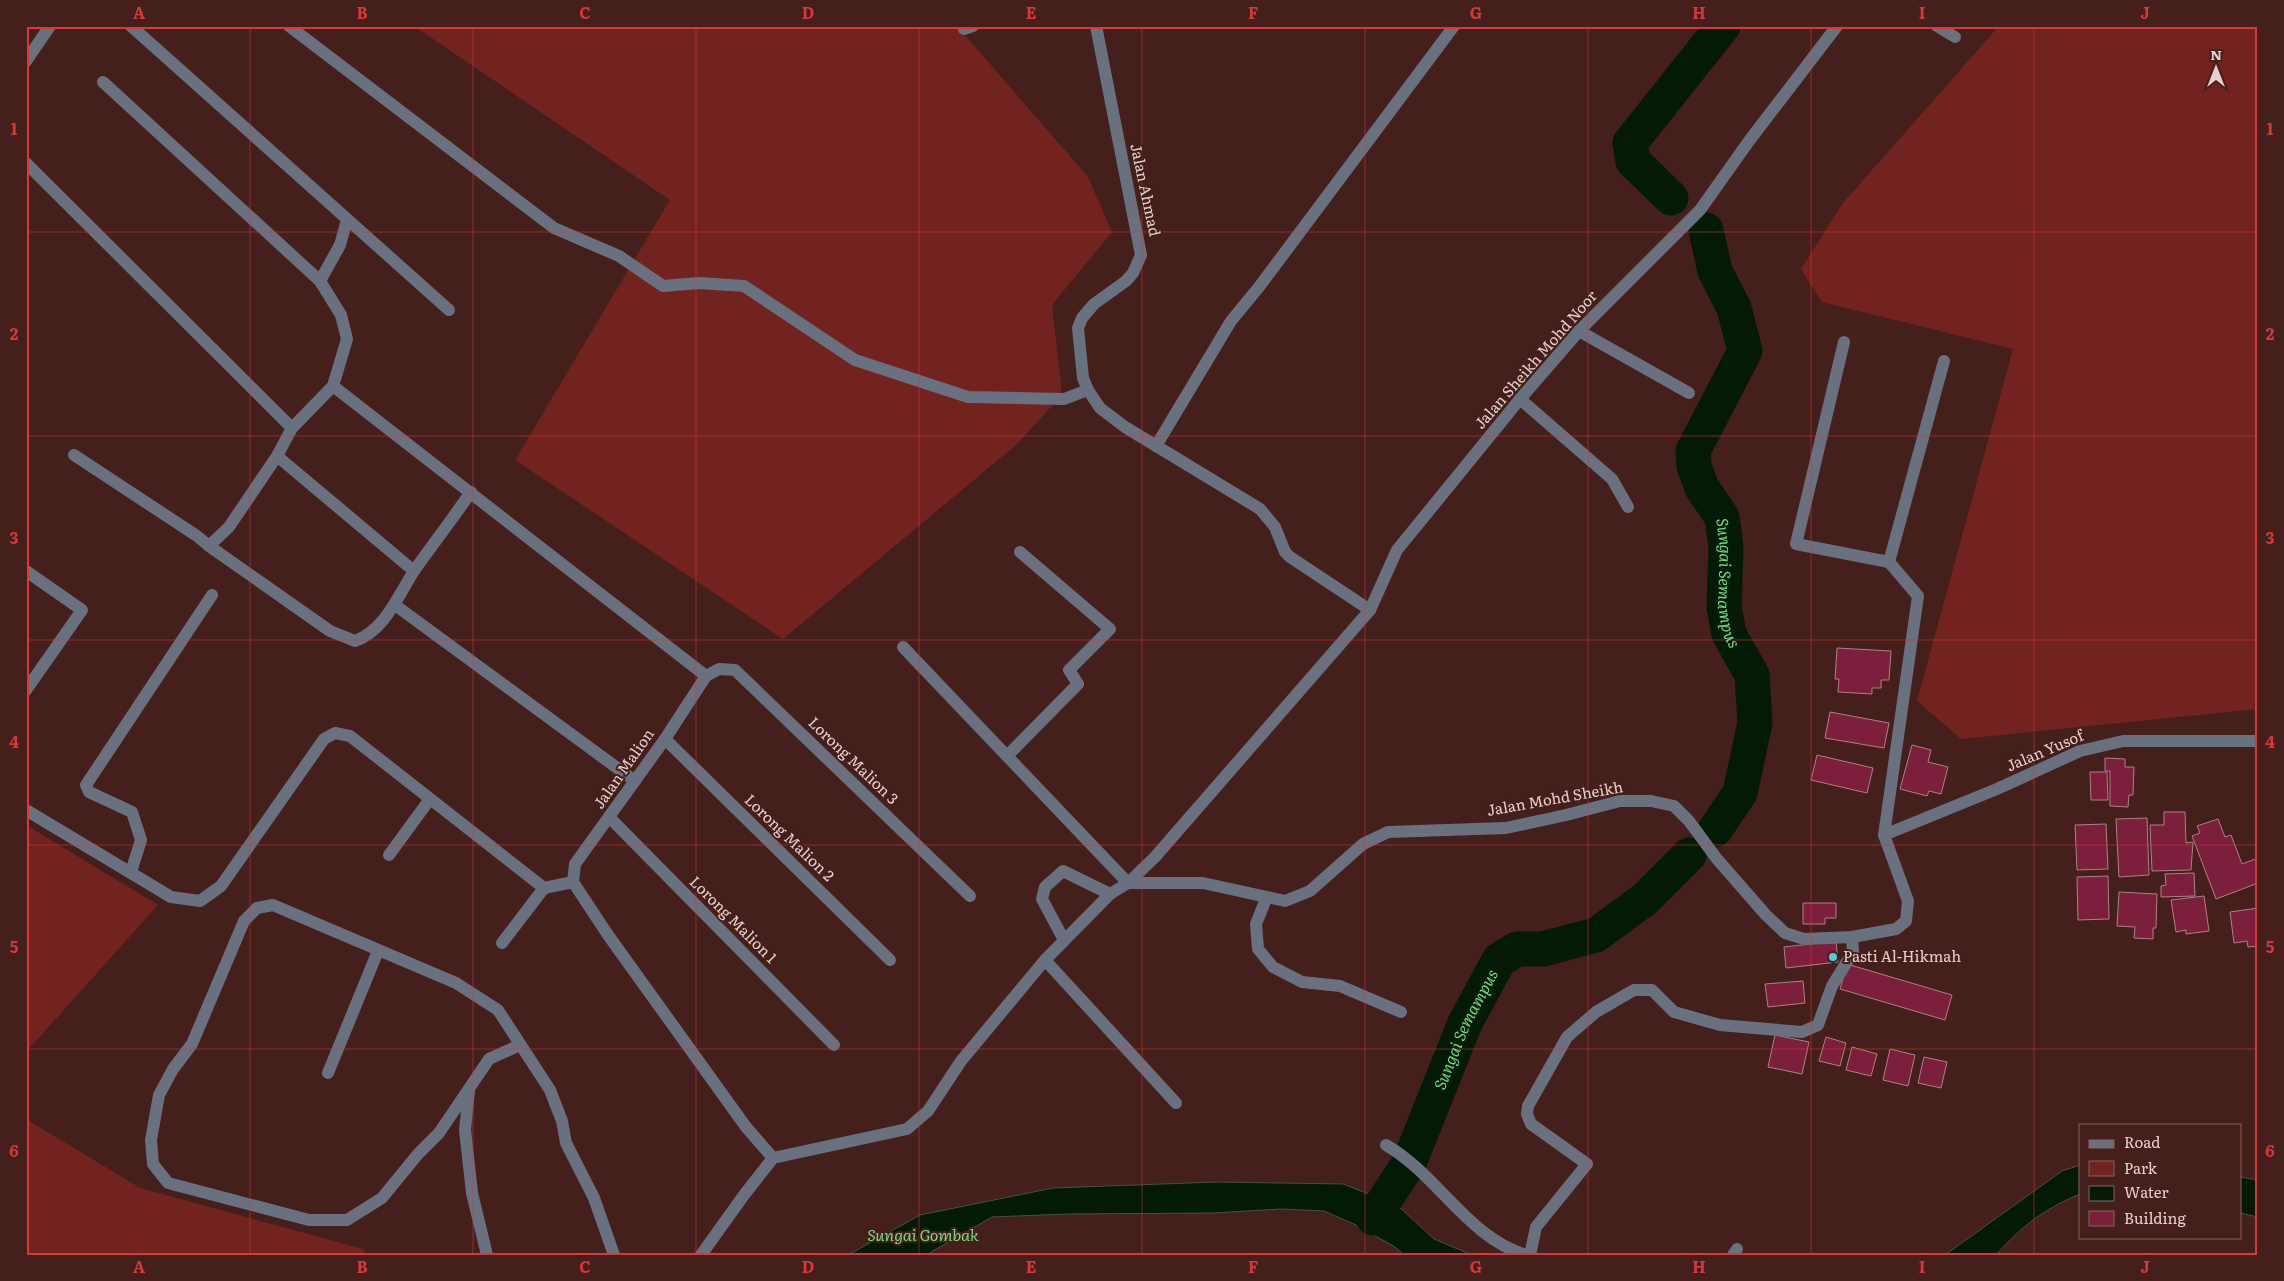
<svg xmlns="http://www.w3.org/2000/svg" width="2284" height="1281" viewBox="0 0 2284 1281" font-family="Literata,serif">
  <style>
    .green { fill: #73231f }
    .water { fill: #031b06; stroke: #485141 }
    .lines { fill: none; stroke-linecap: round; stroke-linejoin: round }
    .river { stroke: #031b06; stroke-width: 35 }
    .building { fill: #7c1f3c; stroke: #ae8088 }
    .minor { stroke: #697080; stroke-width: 12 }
    .grid { fill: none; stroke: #d83938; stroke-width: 1; stroke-opacity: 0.55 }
    .poi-dot { fill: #53cbda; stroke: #441f1b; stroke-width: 2 }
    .labels { text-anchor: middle; stroke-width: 4; stroke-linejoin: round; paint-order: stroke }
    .street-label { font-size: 15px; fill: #e9cfcc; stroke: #441f1b }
    .poi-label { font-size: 15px; fill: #e9cfcc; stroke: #441f1b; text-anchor: start }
    .water-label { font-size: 16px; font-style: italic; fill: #72d97f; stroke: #441f1b }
    .neatline { fill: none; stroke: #d83938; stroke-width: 2 }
    .grid-label { font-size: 16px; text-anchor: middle; font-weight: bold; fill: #d83938 }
  </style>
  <rect width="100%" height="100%" fill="#441f1b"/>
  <g class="green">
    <path d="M414,26h543l131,151 24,55 -60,73 10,90 -46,50 -233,194 -268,-179 155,-260z"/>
    <path d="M1999,26h259v683l-297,30 -44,-38 96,-352 -191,-47 -21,-33 42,-66z"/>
    <path d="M26,825l132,80 -132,147z"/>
    <path d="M26,1119l114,69 223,61 3,6h-340z"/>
  </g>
  <g class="water">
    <path d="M2080,1165v29c-36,15 -58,32 -84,61h-51l117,-84z"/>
    <path d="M2240,1177l18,3v37l-18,-4z"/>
    <path d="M1217,1182l126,2 54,21 37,34 38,16h-68l-9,-8 -39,-22 -32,-14 -43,-2 -68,4 -146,1 -75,3 -66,38h-78l72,-40 133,-27z"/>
  </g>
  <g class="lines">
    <g class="river">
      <path d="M1671,198l-38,-37 -3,-18 93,-117"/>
      <path id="s1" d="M1706,230l9,41 19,37 11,43 -52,100 1,15 8,22 20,29 4,30 -2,60 5,27 23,41 3,48 -15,70 -25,37"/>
      <path id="s2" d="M1373,1218l36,-55 56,-140 34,-63 18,-11h26l53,-14 49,-36 44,-44"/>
    </g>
  </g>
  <g class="building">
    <path d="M1837,648l54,3 -2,29h-8v8h-9v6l-34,-2 1,-13h-4z"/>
    <path d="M1830,712l59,11 -5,25 -59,-10z"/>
    <path d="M1912,745l19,5 -3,12 20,5 -7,27 -12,-3 -2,5 -27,-7z"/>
    <path d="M1817,755l56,13 -6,25 -56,-13z"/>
    <path d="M2105,758l20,1v8h9l-1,28h-4l-1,12 -18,-1v-35h-5z"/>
    <path d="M2090,772h17l1,28h-17z"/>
    <path d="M2164,812h21l1,31 7,-1 -2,28 -39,1 -2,-46h14z"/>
    <path d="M2147,818l2,57 -30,2 -3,-58z"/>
    <path d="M2218,819l7,18 6,-2 11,29 16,-6v25l-42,16 -24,-63 8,-3 -3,-7z"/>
    <path d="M2106,824l2,45 -31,1 -2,-45z"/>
    <path d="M2194,873l1,23 -34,1v-11l5,-1 -1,-11z"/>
    <path d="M2108,876l1,43 -31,1 -1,-43z"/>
    <path d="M2119,892l38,2 -1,34h-3v11l-19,-1 1,-11 -18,-1z"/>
    <path d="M2204,896l5,35 -23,3v-4l-10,2 -5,-32z"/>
    <path d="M1803,903h33v15h-11v6h-22z"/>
    <path d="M2258,908v38l-10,1 -1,-6 -13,2 -4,-31z"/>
    <path d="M1836,941l2,21 -52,6 -2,-21z"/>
    <path d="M1847,964l105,31 -7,25 -105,-31z"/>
    <path d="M1803,981l2,22 -37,4 -3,-23z"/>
    <path d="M1775,1035l34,7 -7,32 -34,-7z"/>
    <path d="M1826,1037l20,6 -6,23 -21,-5z"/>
    <path d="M1852,1047l25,7 -6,22 -25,-6z"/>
    <path d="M1890,1049l25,6 -7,31 -25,-6z"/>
    <path d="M1924,1057l23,5 -6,26 -23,-5z"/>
  </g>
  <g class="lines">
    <g class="minor">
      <path d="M131,26l318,284"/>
      <path d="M289,26l265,202 65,28 44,30 36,-3 45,3 111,74 113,37 96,2 24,-9"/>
      <path d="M1096,26l45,229 -8,18 -7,8 -32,23 -12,14 -4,10 5,50 5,12 12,18 25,19 135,82 15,18 10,25 5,5 80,53"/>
      <path d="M1937,26l18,11"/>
      <path d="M964,29l9,-3"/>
      <path d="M26,61l24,-35"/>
      <path d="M103,82l217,199 20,-36 7,-25"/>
      <path d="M26,163l266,265"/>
      <path d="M1579,331l110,62"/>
      <path d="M333,386l373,290"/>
      <path d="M1520,399l92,80 16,28"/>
      <path d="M1156,446l75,-125 28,-34 195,-261"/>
      <path d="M74,455l123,81 12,10 20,-19 48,-71 15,-28 41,-42 14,-47 -6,-24 -21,-34"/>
      <path d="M277,456l137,115"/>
      <path d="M209,546l121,85 25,10c31,-11 44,-48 61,-73 18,-25 37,-50 55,-76"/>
      <path d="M1889,562l55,-201"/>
      <path d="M26,571l56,39 -56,80"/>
      <path d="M395,605l240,176"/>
      <path d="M903,647l225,236h75l82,18 25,-10 53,-47 25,-12 118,-4 60,-13 54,-14h31l23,5 15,15 28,38 49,56 19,18 19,6 48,-2 44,-8 10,-8 2,-20 -24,-66 34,-239 -29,-34 -93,-18 48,-202"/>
      <path d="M665,739l225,221"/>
      <path d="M1007,756l71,-72 -9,-14 41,-41 -90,-77"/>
      <path d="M26,810l145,87 29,4 21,-15 103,-147 11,-6 15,3 194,152 29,-6"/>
      <path d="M610,818l224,227"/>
      <path d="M1884,835l113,-46 83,-38 43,-10h135"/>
      <path d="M389,855l41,-56"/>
      <path d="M131,872l10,-32 -9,-28 -43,-20 -3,-7 126,-190"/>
      <path d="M573,882l2,-18 90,-125 41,-63 13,-7 16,1 235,226"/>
      <path d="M573,882l35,53 138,192 27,31"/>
      <path d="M1266,899l-10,25 2,25 15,18 29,15 38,4 61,26"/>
      <path d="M1064,940l-22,-41 3,-12 18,-16 47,23"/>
      <path d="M502,943l42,-55"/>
      <path d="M1045,960l131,143"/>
      <path d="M520,1045l-31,14 -50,74 -21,21 -36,44 -35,22h-38l-141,-37 -15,-19 -2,-24 8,-45 14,-26 19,-25 52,-123 13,-13 16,-3 183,78 42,27 52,80 12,31 4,22 28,55 20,57"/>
      <path d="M328,1073l50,-122"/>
      <path d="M469,1091l-4,39 7,63 15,62"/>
      <path d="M1386,1145c52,30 81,92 140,110"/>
      <path d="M701,1255l43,-60 29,-37 134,-29 21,-18 33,-50 84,-101 65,-66 18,-11 27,-26 215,-247 27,-60 123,-151 59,-68 121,-121 49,-69 88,-115"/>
      <path d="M1530,1255l6,-28 51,-63 -56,-40 -4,-10 1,-8 39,-69 29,-25 38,-22h18l22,22 46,13 82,7 16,-7 14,-39 21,-34 -1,-15"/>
      <path d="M1733,1255l4,-6"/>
    </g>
  </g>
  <path class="grid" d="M250,26v1229M473,26v1229M696,26v1229M919,26v1229M1142,26v1229M1365,26v1229M1588,26v1229M1811,26v1229M2034,26v1229M26,232h2232M26,436h2232M26,640h2232M26,845h2232M26,1049h2232"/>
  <circle class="poi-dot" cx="1833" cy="957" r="5"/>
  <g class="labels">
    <g class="street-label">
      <text transform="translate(1145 190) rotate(78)" y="5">Jalan Ahmad</text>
      <text transform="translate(1536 360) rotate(-49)" y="5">Jalan Sheikh Mohd Noor</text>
      <text transform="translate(2045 751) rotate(-23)" y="5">Jalan Yusof</text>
      <text transform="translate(853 761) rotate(44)" y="5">Lorong Malion 3</text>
      <text transform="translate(624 769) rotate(-55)" y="5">Jalan Malion</text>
      <text transform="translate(1555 799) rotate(-10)" y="5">Jalan Mohd Sheikh</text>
      <text transform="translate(789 838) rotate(44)" y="5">Lorong Malion 2</text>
      <text transform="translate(733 920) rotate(45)" y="5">Lorong Malion 1</text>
    </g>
    <g class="poi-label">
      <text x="1843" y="962">Pasti Al-Hikmah</text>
    </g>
    <g class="water-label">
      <text dy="6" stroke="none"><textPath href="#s1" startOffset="381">Sungai Semampus</textPath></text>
      <text dy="6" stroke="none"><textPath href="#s2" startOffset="211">Sungai Semampus</textPath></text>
      <text x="923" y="1241">Sungai Gombak</text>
    </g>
  </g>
  <rect width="2284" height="1281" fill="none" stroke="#441f1b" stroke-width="55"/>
  <rect x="2079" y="1124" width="162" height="115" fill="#441f1b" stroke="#866562"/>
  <rect x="2089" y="1140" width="25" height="8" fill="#697080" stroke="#866562"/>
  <text x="2124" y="1148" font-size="15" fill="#e9cfcc">Road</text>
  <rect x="2089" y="1161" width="25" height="15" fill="#73231f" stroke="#866562"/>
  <text x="2124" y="1174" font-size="15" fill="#e9cfcc">Park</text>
  <rect x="2089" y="1186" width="25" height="15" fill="#031b06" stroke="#866562"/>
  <text x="2124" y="1198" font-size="15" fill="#e9cfcc">Water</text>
  <rect x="2089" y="1211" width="25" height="15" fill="#7c1f3c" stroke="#866562"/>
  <text x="2124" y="1224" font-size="15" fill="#e9cfcc">Building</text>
  <g transform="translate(2216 68)" stroke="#441f1b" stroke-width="4" paint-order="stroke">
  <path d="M0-4L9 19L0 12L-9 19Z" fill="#e9cfcc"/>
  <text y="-8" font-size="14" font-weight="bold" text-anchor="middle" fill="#e9cfcc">N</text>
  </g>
  <rect x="28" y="28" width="2228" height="1226" class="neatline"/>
  <g class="grid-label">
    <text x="139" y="19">A</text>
    <text x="362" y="19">B</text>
    <text x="585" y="19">C</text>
    <text x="808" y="19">D</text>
    <text x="1031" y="19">E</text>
    <text x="1253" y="19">F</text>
    <text x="1476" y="19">G</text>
    <text x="1699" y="19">H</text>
    <text x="1922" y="19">I</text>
    <text x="2145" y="19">J</text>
    <text x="14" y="135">1</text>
    <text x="2270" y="135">1</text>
    <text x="14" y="340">2</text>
    <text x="2270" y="340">2</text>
    <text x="14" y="544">3</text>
    <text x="2270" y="544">3</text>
    <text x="14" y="748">4</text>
    <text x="2270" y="748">4</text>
    <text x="14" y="953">5</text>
    <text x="2270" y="953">5</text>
    <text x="14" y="1157">6</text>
    <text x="2270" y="1157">6</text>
    <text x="139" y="1273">A</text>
    <text x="362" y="1273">B</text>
    <text x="585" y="1273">C</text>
    <text x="808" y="1273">D</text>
    <text x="1031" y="1273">E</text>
    <text x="1253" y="1273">F</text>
    <text x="1476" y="1273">G</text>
    <text x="1699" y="1273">H</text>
    <text x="1922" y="1273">I</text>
    <text x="2145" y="1273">J</text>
  </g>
</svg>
